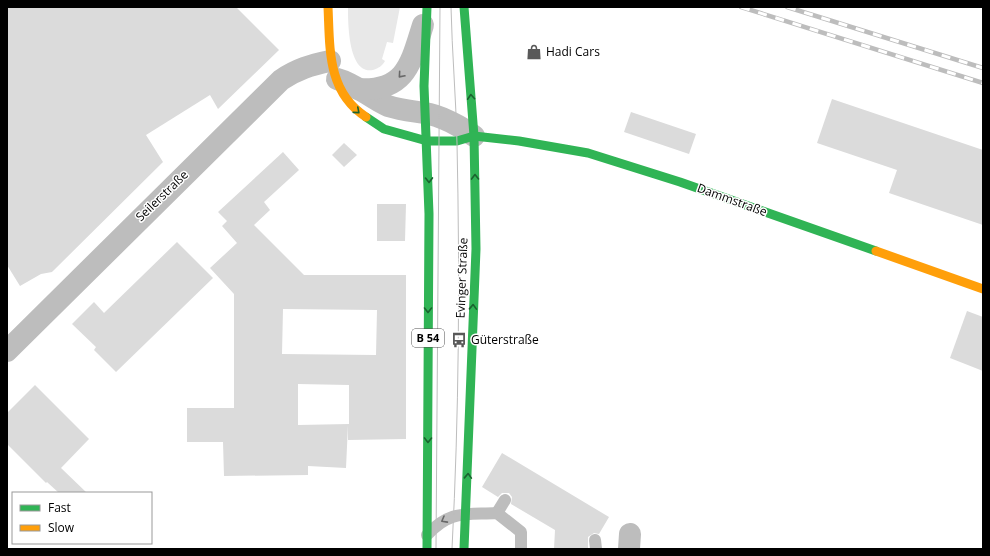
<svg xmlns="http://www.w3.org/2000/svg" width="990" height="556" viewBox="0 0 990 556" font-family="'Open Sans',sans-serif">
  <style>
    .green { fill: #e8e8e8 }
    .building { fill: #dbdbdb; fill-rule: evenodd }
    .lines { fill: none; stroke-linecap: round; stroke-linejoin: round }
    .lane { stroke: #bdbdbd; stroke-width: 12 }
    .street { stroke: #bdbdbd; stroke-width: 22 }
    .fast { stroke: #30b455; stroke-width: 9 }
    .slow { stroke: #ff9f0a; stroke-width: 9 }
    .tram { stroke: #bdbdbd; stroke-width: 1 }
    .rail-casing { stroke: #bdbdbd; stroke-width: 4.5 }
    .rail { stroke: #fff; stroke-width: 3; stroke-dasharray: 9; stroke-linecap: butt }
    .oneway { stroke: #686868 }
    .oneway2 { stroke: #1a632f }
    .labels { text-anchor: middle; stroke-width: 3; stroke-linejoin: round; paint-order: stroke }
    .shield { fill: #fff; stroke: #4c4c4c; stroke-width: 1 }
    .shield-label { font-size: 11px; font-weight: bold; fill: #000 }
    .poi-label { font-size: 12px; fill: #000; stroke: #fff; text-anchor: start }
    .street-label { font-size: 12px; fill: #000; stroke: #fff }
  </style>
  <rect width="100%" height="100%" fill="#fff"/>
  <path class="green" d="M348,7h52l-7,36 -6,-1 -5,17 3,2c-3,5 -6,7 -12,9 -25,5 -25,-48 -25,-63z"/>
  <g class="building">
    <path d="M7,7h229l43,43 -61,59 -8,-14 -64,40 17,27 -111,110 -11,2 -21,12 -13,-21z"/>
    <path d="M832,99l151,51v75l-94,-32 8,-23 -80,-27z"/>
    <path d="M631,112l65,22 -7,20 -65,-22z"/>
    <path d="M344,143l13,12 -13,12 -12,-12z"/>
    <path d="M283,152l16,18 -35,32 6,8 -16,15 50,50h102v164l-58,1v-15l-2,43 -38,-2v9l-84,1 -1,-34h-36v-34h47v-114l-24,-26 27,-25 -15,-17 5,-5 -9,-9zM283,309l94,1 -1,45 -94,-1zM298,384l51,1v39l-51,1z"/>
    <path d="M377,204h29l-1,37h-28z"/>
    <path d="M177,242l36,36 -97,94 -22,-22 2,-3 -24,-23 22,-22 10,11z"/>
    <path d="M967,311l16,6v54l-33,-13z"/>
    <path d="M35,385l54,54 -28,29 26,25h-28l-12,-11 -1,1 -39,-39v-31z"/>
    <path d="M502,453l107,64 -10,17 -5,-1 -6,4v12h-34l1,-19 -44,-26 1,-7 -3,-4h-7l-4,4 -16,-10z"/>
  </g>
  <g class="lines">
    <g class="lane">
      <path d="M497,513l8,-13"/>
      <path d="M427,535c23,-25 38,-20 70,-22l24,19v17"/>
      <path d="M595,540l1,9"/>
    </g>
    <g class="street">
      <path d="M337,79c19,5 33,19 51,27 13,4 24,5 36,7 16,2 38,14 50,23"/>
      <path d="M358,89c48,3 53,-26 65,-64"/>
      <path d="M7,351l274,-271c16,-11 30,-15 49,-19"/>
      <path d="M629,549l1,-15"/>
    </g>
    <g class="fast">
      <path d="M427,7l-3,79 5,128 -2,335"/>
      <path d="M464,7l10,129 2,113 -12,300"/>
      <path d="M366,117l18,12 43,12h30l17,-5 45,5 69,12 92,29 196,69"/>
    </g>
    <g class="slow">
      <path d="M328,7c2,41 -1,85 38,110"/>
      <path d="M876,251l107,38"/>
    </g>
    <g class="tram">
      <path d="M451,7c1,45 5,91 6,136 3,136 2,271 -5,406"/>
      <path d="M436,549l4,-542"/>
    </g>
    <g class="rail-casing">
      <g id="rail">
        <path d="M741,7l242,76"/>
        <path d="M787,7l196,61"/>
      </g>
    </g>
    <use href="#rail" class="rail"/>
  </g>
  <defs><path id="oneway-chevron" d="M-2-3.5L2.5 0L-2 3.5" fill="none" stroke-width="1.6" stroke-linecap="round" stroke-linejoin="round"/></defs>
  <g class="oneway">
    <use href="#oneway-chevron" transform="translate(401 75) rotate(131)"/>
    <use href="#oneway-chevron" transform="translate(444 520) rotate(151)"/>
  </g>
  <g class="oneway2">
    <use href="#oneway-chevron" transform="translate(471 97) rotate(-94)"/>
    <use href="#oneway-chevron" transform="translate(357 111) rotate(41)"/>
    <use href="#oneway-chevron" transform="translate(475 177) rotate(-91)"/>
    <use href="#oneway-chevron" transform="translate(429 180) rotate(89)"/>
    <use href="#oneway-chevron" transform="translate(473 307) rotate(-88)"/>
    <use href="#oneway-chevron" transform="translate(428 310) rotate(90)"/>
    <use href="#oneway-chevron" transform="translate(428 440) rotate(91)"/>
    <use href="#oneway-chevron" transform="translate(468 476) rotate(-88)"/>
  </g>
  <defs>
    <g id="shop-bare" transform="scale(1.2)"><path d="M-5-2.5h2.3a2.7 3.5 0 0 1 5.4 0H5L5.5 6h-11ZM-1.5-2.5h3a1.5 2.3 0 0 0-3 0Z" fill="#595959" stroke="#fff" stroke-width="2.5" paint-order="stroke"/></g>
    <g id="bus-bare" transform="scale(1.2)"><path d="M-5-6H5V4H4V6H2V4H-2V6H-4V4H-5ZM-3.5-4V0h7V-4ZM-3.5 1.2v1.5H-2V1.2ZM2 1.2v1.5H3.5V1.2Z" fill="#595959" stroke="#fff" stroke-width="2.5" paint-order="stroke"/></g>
  </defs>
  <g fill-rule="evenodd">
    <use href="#shop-bare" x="534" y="52"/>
    <use href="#bus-bare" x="459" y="340"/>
  </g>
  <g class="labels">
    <rect class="shield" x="412" y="329" width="32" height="18" rx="3"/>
    <g class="shield-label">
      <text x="428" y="342">B 54</text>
    </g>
    <g class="poi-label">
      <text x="546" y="56">Hadi Cars</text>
      <text x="471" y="344">Güterstraße</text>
    </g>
    <g class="street-label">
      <text transform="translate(162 196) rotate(-44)" y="4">Seilerstraße</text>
      <text transform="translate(732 200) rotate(20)" y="4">Dammstraße</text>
      <text transform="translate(462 278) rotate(-88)" y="4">Evinger Straße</text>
    </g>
  </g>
  <rect width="990" height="556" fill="none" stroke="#000000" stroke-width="16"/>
  <rect x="12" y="492" width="140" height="52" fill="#ffffff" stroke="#999999"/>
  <rect x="20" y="505" width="20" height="6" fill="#30b455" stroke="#999999"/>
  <text x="48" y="512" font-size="12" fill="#000000">Fast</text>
  <rect x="20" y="525" width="20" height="6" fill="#ff9f0a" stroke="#999999"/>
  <text x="48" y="532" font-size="12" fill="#000000">Slow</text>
</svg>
